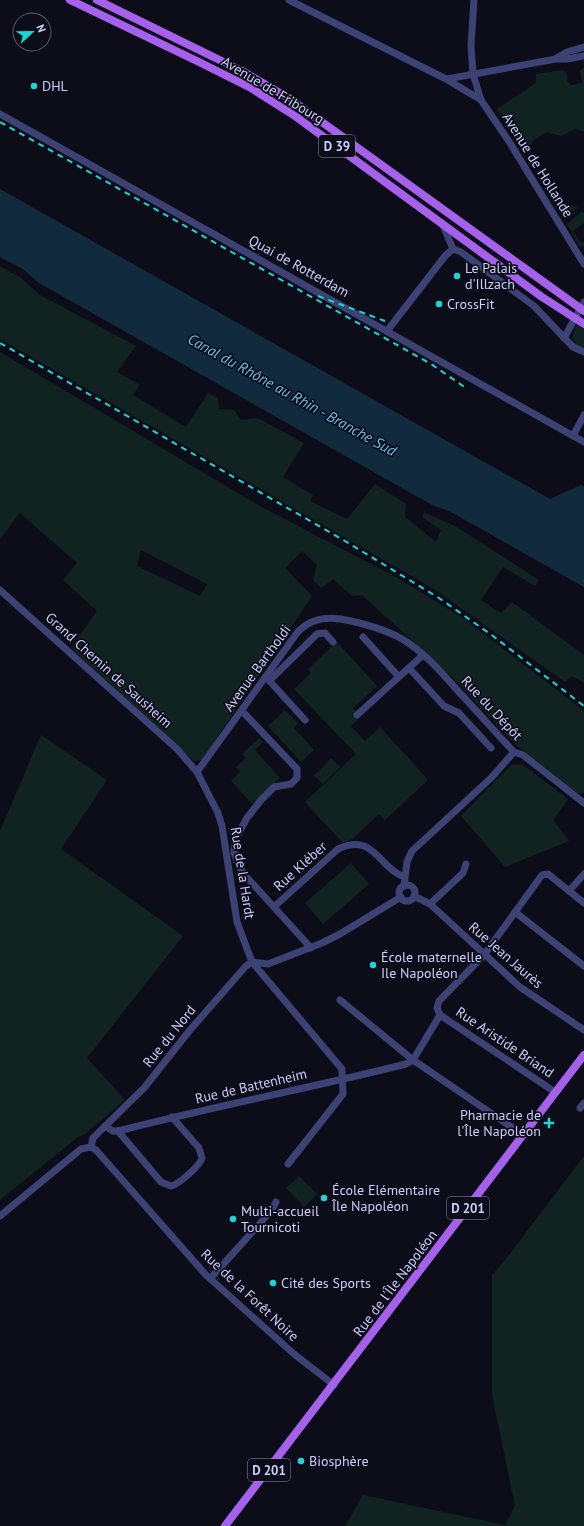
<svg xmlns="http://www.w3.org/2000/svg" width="584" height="1526" viewBox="0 0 584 1526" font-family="'PT Sans',sans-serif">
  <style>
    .green { fill: #112320; fill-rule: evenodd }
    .water { fill: #122a3e }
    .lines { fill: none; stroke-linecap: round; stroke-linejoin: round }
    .minor { stroke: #3d4274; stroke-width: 7 }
    .major { stroke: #a560ec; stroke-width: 8 }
    .rail { stroke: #1ad7d1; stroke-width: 2; stroke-dasharray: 6 5; stroke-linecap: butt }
    .poi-dot { fill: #1ad7d1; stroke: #0d0d1a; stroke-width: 1.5 }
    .labels { text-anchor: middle; stroke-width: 3.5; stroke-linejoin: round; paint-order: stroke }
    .shield { fill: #0d0d1a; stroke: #9393b6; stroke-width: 1 }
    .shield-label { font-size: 13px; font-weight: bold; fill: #cccdf9 }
    .poi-label { font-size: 14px; fill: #cccdf9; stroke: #0d0d1a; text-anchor: start }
    .street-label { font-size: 14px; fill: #cccdf9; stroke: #0d0d1a }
    .water-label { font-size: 15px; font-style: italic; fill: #66c1ed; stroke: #0d0d1a }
  </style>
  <rect width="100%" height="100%" fill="#0d0d1a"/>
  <g class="green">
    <path d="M584,67v65l-9,-3 -14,7 -15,-4 -15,10 1,2 -7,4 -3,-4 -4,-1 -21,-34 39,-26v-9l26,-4 5,3v8l4,4 11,-2 -2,-12z"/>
    <path d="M549,196l29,12 -16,7z"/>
    <path d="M582,211l2,2v10l-11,8 8,12 3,-1v4l-4,1 -13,-23z"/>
    <path d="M0,266l21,12 19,17 96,51 -19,26 23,13 -7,10 53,32 22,-34 10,5 1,11 15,1 7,10 17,-2 46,25 -21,34 30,18 -3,6 37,18 28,-35 31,20 -1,13 31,25 5,-12 -19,-13 2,-5 31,14 84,54 -4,6 -32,-19 -22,33 20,13 11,-11 72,53v28l-12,-7 -7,6 -131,-93 -434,-250z"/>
    <path d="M576,325l8,4v20l-7,-3 -5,-8z"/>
    <path d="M0,352l258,153 138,72 67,41 121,93v81l-5,2 -64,-50 -62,-66 -91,-83 -10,1 -19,-17 -12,9 -8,-8 4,-15 -15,-14 -17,17 27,28 -110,164 -8,1 -123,-113 26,-37 -34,-31 14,-17 -57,-50 -20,26zM141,550l66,34 -7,12 -63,-30z"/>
    <path d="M337,642l40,44 -24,22 8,9 -10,9 14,15 15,-14 48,53 -43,40 -6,-6 -27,25 -9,4 -38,-41 51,-48 -62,-65 17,-16 -3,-4z"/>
    <path d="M285,710l13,13 -4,5 20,22 -13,12 -33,-36z"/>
    <path d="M41,735l66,45 -46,69 122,87 -96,122 38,42 -40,34 -7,3 -78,63v-369z"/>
    <path d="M259,738l4,4 -8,8 25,28 -28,26 -21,-23 9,-9 -4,-5 10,-9 -4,-4z"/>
    <path d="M331,758l9,9 -17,17 -9,-8z"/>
    <path d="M522,764l46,35 -15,21 16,21 -64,26 -44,-51 50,-51z"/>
    <path d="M351,863l18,21 -46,40 -18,-21z"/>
    <path d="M584,1156v370h-239l18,-31 142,30 10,-19 -23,-111v-120l14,-16z"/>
    <path d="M299,1176l18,18 -13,13 -18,-19z"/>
  </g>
  <path class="water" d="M0,189l550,310 31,-14 3,2v100l-133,-75 -19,-7 -393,-222 -16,-14 -23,-12z"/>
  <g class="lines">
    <g class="minor">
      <path d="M289,0l157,79 35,21"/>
      <path d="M474,0l-3,46 2,28 8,26 29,43 74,121"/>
      <path d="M557,58l10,-6 17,-5"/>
      <path d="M447,79l109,-20h11l17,-3"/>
      <path d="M0,114l584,328"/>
      <path d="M442,223l11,26"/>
      <path d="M453,249l8,3 73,54 39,41 11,5"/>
      <path d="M387,331l58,-75 8,-7"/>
      <path d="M564,338l20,-36"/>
      <path d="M573,436l11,-21"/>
      <path d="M0,590l177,159 20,23 21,41 4,13 15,96 15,40 90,107 1,25 -55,70"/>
      <path d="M363,637l36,40"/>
      <path d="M409,668l35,38 15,7 32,35"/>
      <path d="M266,677l39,43"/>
      <path d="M270,680l47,-46 8,-1 8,9"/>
      <path d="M242,711l55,58v9l-6,6 -17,3 -13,13 -14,18 -11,20 -2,15 9,20 68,75"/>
      <path d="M357,715l66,-60"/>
      <path d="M197,772l100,-139c14,-16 34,-17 54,-12 17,4 36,9 51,18 22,13 40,34 56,52 19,20 37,41 56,61l9,3 61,48"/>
      <circle cx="407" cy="893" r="8"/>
      <path d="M404,886l3,-24 5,-11 79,-73 23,-26"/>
      <path d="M569,891l15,-17"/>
      <path d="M414,896l16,8 90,83 64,43"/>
      <path d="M430,904l33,-31 3,-9"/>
      <path d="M275,906l63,-57c36,-17 40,18 66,28"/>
      <path d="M515,912l69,54"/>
      <path d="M340,1000l73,60 27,-45 -3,-7 2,-7 45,-46 58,-80 6,-1 36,29"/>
      <path d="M440,1015l115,77"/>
      <path d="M580,1108l4,-5"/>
      <path d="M105,1126l8,5h5c96,-25 193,-43 288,-67l7,-4 110,75"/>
      <path d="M118,1131l43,51 10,4c8,-2 29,-20 31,-28l-3,-10 -27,-31"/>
      <path d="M91,1147l2,-9 51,-50 46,-58 56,-64 6,-4 16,2 54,-21 18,-9 61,-37"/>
      <path d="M0,1216l81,-67 10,-2 5,3 110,125 88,79 40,31"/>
      <path d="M210,1279l61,-68 5,-9"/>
    </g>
    <g class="major">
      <path d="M70,0l129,62 52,26 44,28 247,181 42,27"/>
      <path d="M97,0l145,71 48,28 294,212"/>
      <path d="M225,1526l359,-471"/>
    </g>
    <g class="rail">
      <path d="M0,122l431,242 35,24"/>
      <path d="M318,296l67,25"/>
      <path d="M0,343l345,198 94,57 54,38 91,70"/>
    </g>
  </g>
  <g class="poi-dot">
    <circle cx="34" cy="86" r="4"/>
    <circle cx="457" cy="276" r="4"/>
    <circle cx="439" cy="304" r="4"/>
    <circle cx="373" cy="965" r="4"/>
    <path d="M547 1117h4v4h4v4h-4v4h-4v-4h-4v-4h4z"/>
    <circle cx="324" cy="1198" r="4"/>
    <circle cx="233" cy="1219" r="4"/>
    <circle cx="273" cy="1283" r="4"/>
    <circle cx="301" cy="1461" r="4"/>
  </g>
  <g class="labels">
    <g class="shield">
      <rect x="319" y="135" width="36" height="22" rx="3"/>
      <rect x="447" y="1197" width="42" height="22" rx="3"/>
      <rect x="248" y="1459" width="42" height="22" rx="3"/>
    </g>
    <g class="shield-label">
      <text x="337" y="151">D 39</text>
      <text x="468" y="1213">D 201</text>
      <text x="269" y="1475">D 201</text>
    </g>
    <g class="poi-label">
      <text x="42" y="91">DHL</text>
      <text x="465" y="273">Le Palais<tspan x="465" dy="16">d'Illzach</tspan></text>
      <text x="447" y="309">CrossFit</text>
      <text x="381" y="962">École maternelle<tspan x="381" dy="16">Ile Napoléon</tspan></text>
      <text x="541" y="1120" text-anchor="end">Pharmacie de<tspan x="541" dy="16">l'Île Napoléon</tspan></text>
      <text x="332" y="1195">École Elémentaire<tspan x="332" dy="16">Île Napoléon</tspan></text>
      <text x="241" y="1216">Multi-accueil<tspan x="241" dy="16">Tournicoti</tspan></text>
      <text x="281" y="1288">Cité des Sports</text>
      <text x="309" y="1466">Biosphère</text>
    </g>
    <g class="street-label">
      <text transform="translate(273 90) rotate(31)" y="5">Avenue de Fribourg</text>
      <text transform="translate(538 165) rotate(58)" y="5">Avenue de Hollande</text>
      <text transform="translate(299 266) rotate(29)" y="5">Quai de Rotterdam</text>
      <text transform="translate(257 668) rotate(-54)" y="5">Avenue Bartholdi</text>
      <text transform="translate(109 670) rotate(42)" y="5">Grand Chemin de Sausheim</text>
      <text transform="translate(492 708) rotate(47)" y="5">Rue du Dépôt</text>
      <text transform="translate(300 866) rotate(-42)" y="5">Rue Kléber</text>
      <text transform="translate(243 873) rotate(81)" y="5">Rue de la Hardt</text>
      <text transform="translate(506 955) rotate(41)" y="5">Rue Jean Jaurès</text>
      <text transform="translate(169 1036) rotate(-51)" y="5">Rue du Nord</text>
      <text transform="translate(505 1042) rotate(34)" y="5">Rue Aristide Briand</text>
      <text transform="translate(251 1086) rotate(-13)" y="5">Rue de Battenheim</text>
      <text transform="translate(395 1283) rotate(-53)" y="5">Rue de l'Île Napoléon</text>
      <text transform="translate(250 1295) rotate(43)" y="5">Rue de la Forêt Noire</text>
    </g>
    <g class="water-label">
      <text transform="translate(292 395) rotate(29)" y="5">Canal du Rhône au Rhin - Branche Sud</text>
    </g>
  </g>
  <g transform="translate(32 32) rotate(68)"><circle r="19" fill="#0d0d1a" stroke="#595a73"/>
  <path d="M0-3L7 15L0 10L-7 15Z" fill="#1ad7d1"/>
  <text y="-6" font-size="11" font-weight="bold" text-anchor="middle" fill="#cccdf9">N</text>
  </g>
</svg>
